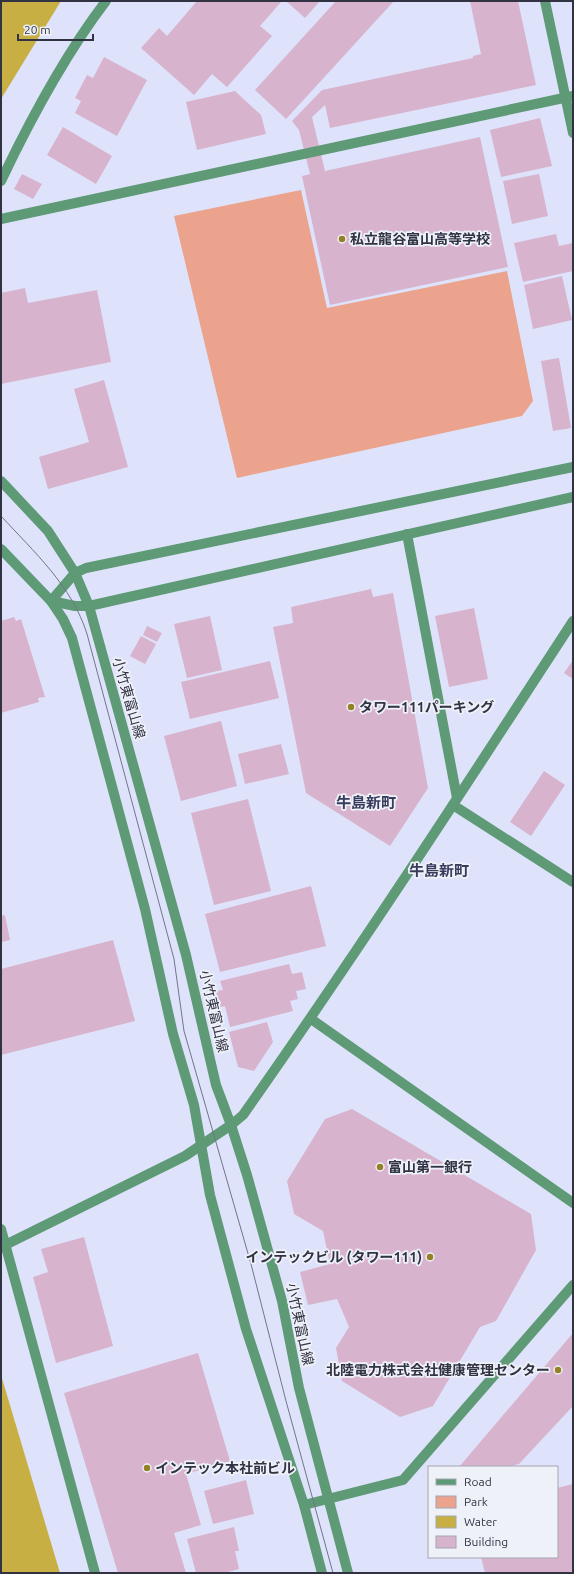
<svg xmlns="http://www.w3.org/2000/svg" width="574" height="1574" viewBox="0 0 574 1574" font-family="Ubuntu,'Noto Sans JP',sans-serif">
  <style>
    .green { fill: #eba38e }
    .water { fill: #c7af43 }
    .building { fill: #d8b3cd }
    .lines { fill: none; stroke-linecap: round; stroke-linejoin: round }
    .minor { stroke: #5d9a75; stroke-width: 10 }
    .tram { stroke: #727588; stroke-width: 1 }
    .poi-dot { fill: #938027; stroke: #eff1f9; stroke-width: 1.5 }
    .labels { text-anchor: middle; stroke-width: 3.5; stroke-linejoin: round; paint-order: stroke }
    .poi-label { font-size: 14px; font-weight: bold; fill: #313343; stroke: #eff1f9; text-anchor: start }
    .street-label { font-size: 14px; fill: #313343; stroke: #eff1f9 }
    .neighbourhood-label { font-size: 15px; font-weight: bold; fill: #373c5c; stroke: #eff1f9 }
  </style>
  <rect width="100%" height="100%" fill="#dee3fb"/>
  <path class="green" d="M301,190l26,118 180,-37 26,130 -11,15 -285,62 -63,-262z"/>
  <g class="water">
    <path d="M1,1h60l-60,98z"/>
    <path d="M1,1375l59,198h-59z"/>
  </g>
  <g class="building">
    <path d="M197,1h85l-22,25 12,10 -45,51 -15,-13 -18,21 -53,-47 18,-20 8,8z"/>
    <path d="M286,1h34l-15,17z"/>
    <path d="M336,1h58l-108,118 -31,-29z"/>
    <path d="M470,1h48l18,84 -206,43 -5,-23 -13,12 13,54 155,-34 28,130 -178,38 -28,-129 8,-2 -11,-44 -7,-9 30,-31 151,-32v-2l8,-2z"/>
    <path d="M104,57l43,23 -30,56 -42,-23 6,-12 -6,-3 12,-23 6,3z"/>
    <path d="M235,91l26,24 5,19 -69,16 -11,-48z"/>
    <path d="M540,118l12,48 -51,11 -11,-47z"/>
    <path d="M63,127l49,29 -16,28 -49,-29z"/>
    <path d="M22,174l20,10 -9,15 -19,-10z"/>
    <path d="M539,174l9,42 -36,8 -9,-43z"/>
    <path d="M556,234l3,12 14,-3v28l-50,11 -9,-39z"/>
    <path d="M562,276l10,44 -39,9 -9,-44z"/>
    <path d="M25,288l3,15 69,-13 14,72 -110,22v-91z"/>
    <path d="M559,358l12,70 -18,3 -12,-70z"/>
    <path d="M104,380l24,87 -80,22 -9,-32 50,-15 -15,-53z"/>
    <path d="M371,589l2,8 20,-4 35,195 -38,58 -84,-53 -33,-166 20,-4 -2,-16z"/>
    <path d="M474,608l14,71 -39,8 -14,-71z"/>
    <path d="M210,616l12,54 -35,8 -13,-54z"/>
    <path d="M14,617l2,4 5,-2 24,78 -7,1 1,4 -38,11v-92z"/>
    <path d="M147,626l15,7 -5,9 -14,-7z"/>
    <path d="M141,636l15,8 -11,20 -15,-8z"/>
    <path d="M573,660v19l-9,-6z"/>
    <path d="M270,661l9,37 -89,21 -9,-37z"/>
    <path d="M221,721l16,65 -56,15 -17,-65z"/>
    <path d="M281,744l8,30 -44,10 -7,-30z"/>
    <path d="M544,771l21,14 -34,51 -21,-14z"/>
    <path d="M248,799l23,92 -57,14 -23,-92z"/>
    <path d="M311,886l15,60 -106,26 -15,-58z"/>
    <path d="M5,915l5,25 -9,2v-26z"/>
    <path d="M113,940l22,81 -134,34v-86z"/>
    <path d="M289,964l3,10 10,-2 4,17 -10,2 2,8 -8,2 3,10 -63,16 -5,-21 -5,1 -4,-16 7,-1 -3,-9z"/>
    <path d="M267,1022l6,20 -19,29 -16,-4 -9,-35z"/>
    <path d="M352,1109l179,105 5,36 -40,71 -16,6 -47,79 -33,11 -58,-36 -6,-33 13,-21 -12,-28 -29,6 -8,-33 30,-8 -7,-33 -29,-17 -7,-33 38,-62z"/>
    <path d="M84,1237l29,109 -57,17 -23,-86 15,-5 -7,-23z"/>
    <path d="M573,1333v73l-54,58 -12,3h-48z"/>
    <path d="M198,1353l32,108 -44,13 15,51 -27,8 12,40h-68l-54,-180z"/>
    <path d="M246,1480l8,34 -41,10 -9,-33z"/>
    <path d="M573,1484v89h-88l-4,-16h76v-69z"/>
    <path d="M234,1527l5,24h-4l4,18 -15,4h-28l-9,-34z"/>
  </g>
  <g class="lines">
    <g class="minor">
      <path d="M545,1l28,132"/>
      <path d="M1,181c30,-63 63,-125 105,-180"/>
      <path d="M1,219l572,-123"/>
      <path d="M573,467l-487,101 -11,5 -24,28 24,5h14l484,-109"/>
      <path d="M1,481l47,50 27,42 14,33 97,349 30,130 15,40 16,50 35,126 17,87 49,185"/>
      <path d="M407,534l50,264"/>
      <path d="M1,549l50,52 12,18 9,19 73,271 28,125 21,71 16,90 36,134 58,176 18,68"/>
      <path d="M453,805l120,77"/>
      <path d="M311,1019l262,184"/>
      <path d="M1,1229l94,344"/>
      <path d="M1,1247l184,-91 46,-31 12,-10c114,-162 222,-328 330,-494"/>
      <path d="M304,1505l99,-25 170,-195"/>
    </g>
    <path class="tram" d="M1,516c33,36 71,70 86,118l87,325 10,72 67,233 35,137 47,172"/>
  </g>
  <g class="poi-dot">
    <circle cx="342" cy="239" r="4"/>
    <circle cx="351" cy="707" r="4"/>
    <circle cx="380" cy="1167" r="4"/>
    <circle cx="430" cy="1257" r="4"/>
    <circle cx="558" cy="1370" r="4"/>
    <circle cx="147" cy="1468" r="4"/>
  </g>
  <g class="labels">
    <g class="poi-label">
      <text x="350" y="244">私立龍谷富山高等学校</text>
      <text x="359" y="712">タワー111パーキング</text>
      <text x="388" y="1172">富山第一銀行</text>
      <text x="422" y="1262" text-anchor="end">インテックビル (タワー111)</text>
      <text x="550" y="1375" text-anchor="end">北陸電力株式会社健康管理センター</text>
      <text x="155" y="1473">インテック本社前ビル</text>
    </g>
    <g class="street-label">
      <text transform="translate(129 698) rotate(74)" y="5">小竹東富山線</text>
      <text transform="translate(214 1011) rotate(77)" y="5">小竹東富山線</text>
      <text transform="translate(300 1324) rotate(78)" y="5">小竹東富山線</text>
    </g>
    <g class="neighbourhood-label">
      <text x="366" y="808">牛島新町</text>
      <text x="439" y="876">牛島新町</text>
    </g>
  </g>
  <rect width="574" height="1574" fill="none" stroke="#313343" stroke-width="4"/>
  <rect x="428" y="1466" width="130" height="92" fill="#eff1f9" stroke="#a3a5b0"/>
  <rect x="436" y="1479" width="20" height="6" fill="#5d9a75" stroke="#a3a5b0"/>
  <text x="464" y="1486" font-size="12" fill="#313343">Road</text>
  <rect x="436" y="1496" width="20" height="12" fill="#eba38e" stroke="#a3a5b0"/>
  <text x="464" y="1506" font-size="12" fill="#313343">Park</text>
  <rect x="436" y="1516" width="20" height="12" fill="#c7af43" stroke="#a3a5b0"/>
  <text x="464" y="1526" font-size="12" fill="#313343">Water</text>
  <rect x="436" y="1536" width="20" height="12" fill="#d8b3cd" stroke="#a3a5b0"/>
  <text x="464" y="1546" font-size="12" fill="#313343">Building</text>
  <path d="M18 34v6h75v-6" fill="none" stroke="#313343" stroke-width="2"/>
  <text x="24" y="34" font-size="12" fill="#313343" stroke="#eff1f9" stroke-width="3" paint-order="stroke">20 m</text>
</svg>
